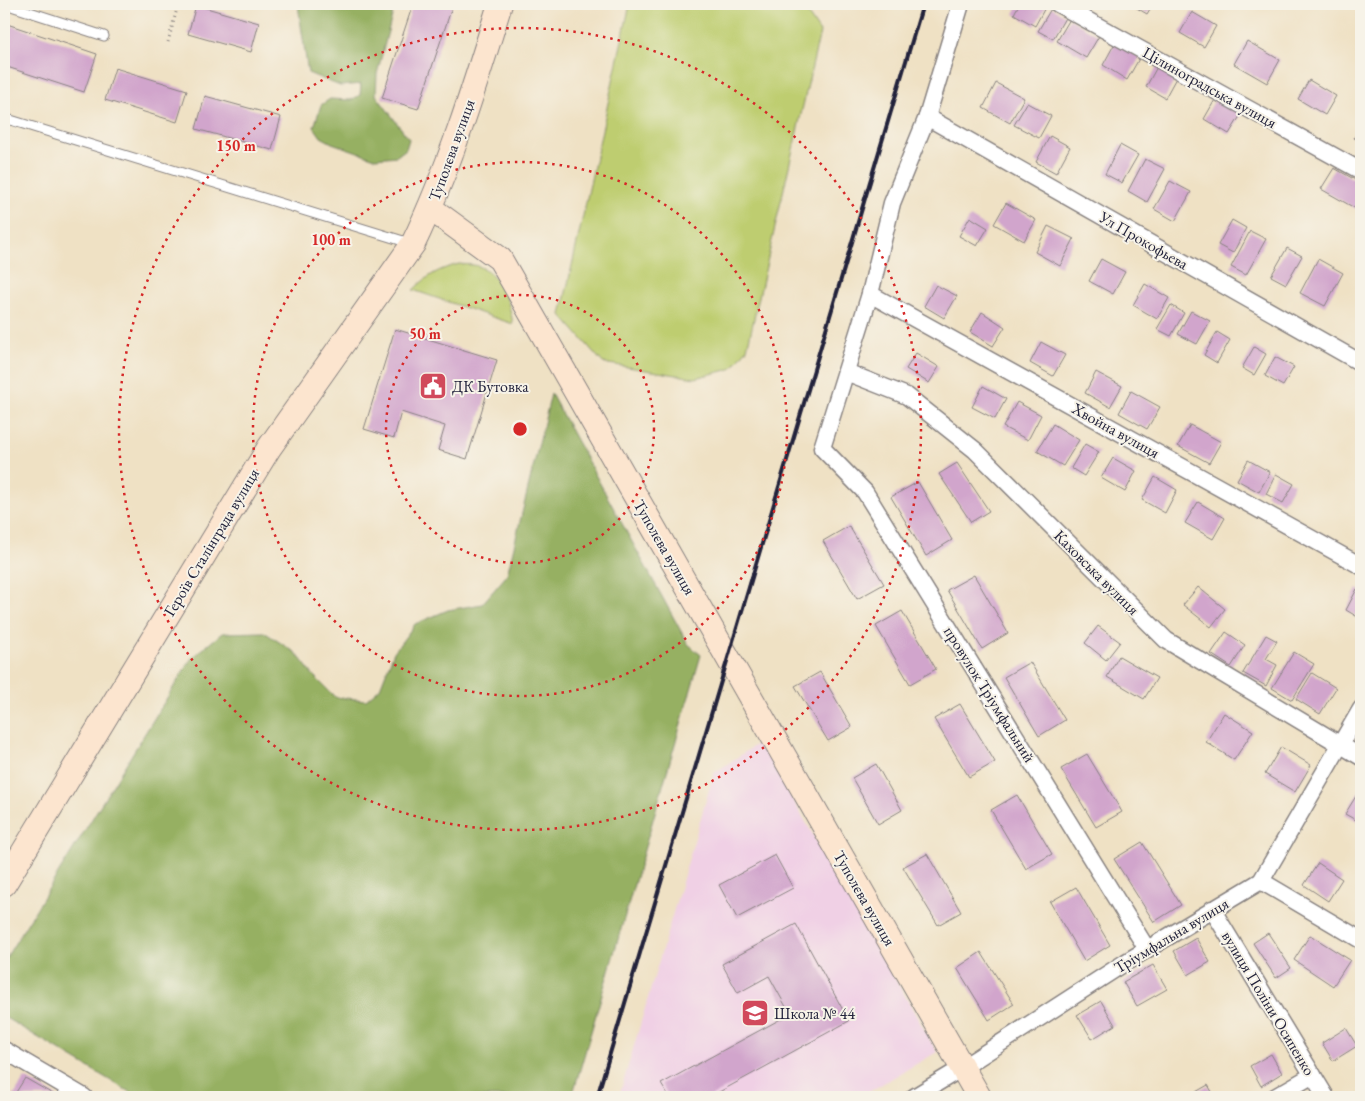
<svg xmlns="http://www.w3.org/2000/svg" width="1365" height="1101" viewBox="0 0 1365 1101" font-family="'EB Garamond',serif">
  <style>
    .built { fill: #f0d0e5 }
    .green { fill: #becd6f; stroke: #707855 }
    .forest { fill: #96b062; stroke: #5c694e }
    .building { fill: #d1a5cc }
    .lines { fill: none; stroke-linecap: round; stroke-linejoin: round }
    .lane-casing { stroke: #888280; stroke-width: 11 }
    .street-casing { stroke: #888280; stroke-width: 19 }
    .secondary-casing { stroke: #888280; stroke-width: 26 }
    .path { stroke: #888280; stroke-width: 3; stroke-dasharray: 1 4; stroke-linecap: butt }
    .lane { stroke: #fff; stroke-width: 9 }
    .street { stroke: #fff; stroke-width: 16 }
    .secondary { stroke: #fce5cf; stroke-width: 24 }
    .rail { stroke: #22223b; stroke-width: 4 }
    .ring { fill: none; stroke: #d62828; stroke-width: 2.5; stroke-dasharray: 2.5 5 }
    .labels { text-anchor: middle; stroke-width: 4; stroke-linejoin: round; paint-order: stroke }
    .street-label { font-size: 16px; fill: #22223b; stroke: #f7f3e8 }
    .poi-label { font-size: 16px; fill: #22223b; stroke: #f7f3e8; text-anchor: start }
    .centre { fill: #d62828; stroke: #f7f3e8; stroke-width: 2.5 }
    .ring-label { font-size: 15px; text-anchor: middle; font-weight: bold; fill: #d62828; stroke: #f7f3e8; stroke-width: 4; stroke-linejoin: round; paint-order: stroke }
  </style>
  <rect width="100%" height="100%" fill="#f7f3e8"/>
  <filter id="ink" filterUnits="userSpaceOnUse"><feTurbulence type="fractalNoise" baseFrequency=".02" numOctaves="2"/><feDisplacementMap in="SourceGraphic" scale="10" xChannelSelector="R" yChannelSelector="G"/><feConvolveMatrix kernelMatrix="1 2 1 2 8 2 1 2 1" color-interpolation-filters="sRGB"/></filter>
  <filter id="wash" filterUnits="userSpaceOnUse"><feTurbulence type="fractalNoise" baseFrequency=".0096" numOctaves="4" result="noise"/><feDisplacementMap in="SourceGraphic" scale="20" xChannelSelector="R" yChannelSelector="G"/><feGaussianBlur stdDeviation="1.12" result="paint"/><feColorMatrix in="noise" values="0 0 0 0 0 0 0 0 0 0 0 0 0 0 0 0 0 1.4 0 .05"/><feComposite in="paint" operator="in"/></filter>
  <g filter="url(#wash)">
    <rect width="100%" height="100%" fill="#efe1c4"/>
    <path class="built" d="M760,742l177,310 -77,45h-241l95,-324z"/>
    <g class="green">
      <path d="M630,4h171l19,28 -73,317 -16,20 -36,9 -92,-15 -42,-48z"/>
      <path d="M459,264c6,1 13,0 19,2 24,9 31,35 35,58l-100,-34c17,-16 24,-20 46,-26z"/>
    </g>
    <g class="forest">
      <path d="M296,4h99l-18,70 -1,21 33,44 -3,10 -9,7 -22,2 -43,-15 -11,-6 -7,-10 7,-22 9,-6 21,1 9,-5 1,-11 -21,2 -32,-13 -10,-68z"/>
      <path d="M551,394l137,250 13,11 -129,442h-434l-134,-80v-56l187,-302 31,-26 42,-1 32,21 17,22 22,22 31,3 14,-12 14,-36 21,-28 33,-14 34,-6 25,-29z"/>
    </g>
    <g id="blocks">
      <g class="building">
        <path d="M413,4h40l-35,105 -36,-11z"/>
        <path d="M1019,4h28l-12,22 -21,-12z"/>
        <path d="M1130,4h23l-6,10z"/>
        <path d="M196,5l63,18 -8,29 -63,-18z"/>
        <path d="M1052,7l14,9 -13,23 -15,-8z"/>
        <path d="M1192,12l24,14 -12,21 -24,-14z"/>
        <path d="M1070,19l29,17 -13,22 -29,-17z"/>
        <path d="M4,23l93,31 -13,38 -80,-26z"/>
        <path d="M1247,41l33,19 -13,23 -33,-19z"/>
        <path d="M1115,43l25,14 -13,23 -24,-15z"/>
        <path d="M1158,65l19,11 -12,22 -19,-11z"/>
        <path d="M115,68l72,22 -10,32 -72,-22z"/>
        <path d="M1309,80l27,16 -11,19 -27,-16z"/>
        <path d="M996,83l28,15 -14,25 -27,-15z"/>
        <path d="M205,96l76,21 -9,33 -76,-21z"/>
        <path d="M1216,98l26,15 -13,21 -25,-15z"/>
        <path d="M1027,103l24,13 -12,22 -25,-13z"/>
        <path d="M1361,125v17l-7,-4z"/>
        <path d="M1050,136l20,11 -14,26 -20,-11z"/>
        <path d="M1120,145l18,10 -16,28 -17,-9z"/>
        <path d="M1145,159l20,10 -18,33 -19,-11z"/>
        <path d="M1334,168l27,15v25l-1,3 -39,-22z"/>
        <path d="M1170,181l21,11 -16,29 -21,-12z"/>
        <path d="M1006,203l30,17 -12,21 -30,-17z"/>
        <path d="M970,217l18,11 -11,18 -18,-10z"/>
        <path d="M1232,220l14,8 -13,25 -15,-8z"/>
        <path d="M1048,226l26,13 -14,27 -25,-14z"/>
        <path d="M1250,231l16,8 -20,36 -15,-8z"/>
        <path d="M1287,248l15,8 -16,28 -15,-8z"/>
        <path d="M1101,259l24,13 -12,22 -24,-13z"/>
        <path d="M1318,259l25,14 -18,33 -25,-13z"/>
        <path d="M1145,284l24,14 -12,21 -24,-14z"/>
        <path d="M936,285l21,11 -13,22 -20,-12z"/>
        <path d="M1171,305l13,8 -13,23 -14,-7z"/>
        <path d="M1191,311l19,10 -13,23 -19,-10z"/>
        <path d="M982,312l23,15 -12,19 -23,-14z"/>
        <path d="M395,329l102,31 -30,99 -29,-9 7,-24 -44,-14 -7,26 -30,-9z"/>
        <path d="M1217,332l13,8 -13,23 -13,-8z"/>
        <path d="M1041,342l24,13 -12,21 -23,-13z"/>
        <path d="M1254,347l12,7 -12,21 -12,-7z"/>
        <path d="M916,353l23,14 -10,16 -23,-14z"/>
        <path d="M1275,357l19,10 -11,19 -18,-10z"/>
        <path d="M1096,372l26,14 -12,21 -25,-14z"/>
        <path d="M983,386l23,13 -11,20 -23,-12z"/>
        <path d="M1131,391l29,16 -13,22 -28,-16z"/>
        <path d="M1017,402l24,13 -13,25 -25,-13z"/>
        <path d="M1053,424l26,16 -16,26 -26,-15z"/>
        <path d="M1190,425l31,17 -12,21 -31,-17z"/>
        <path d="M1085,444l14,8 -15,24 -13,-8z"/>
        <path d="M1113,458l23,13 -11,21 -24,-14z"/>
        <path d="M1248,460l22,12 -11,20 -22,-12z"/>
        <path d="M957,463l32,48 -18,11 -32,-48z"/>
        <path d="M1276,474l18,10 -11,19 -17,-9z"/>
        <path d="M1155,477l22,13 -12,23 -23,-13z"/>
        <path d="M918,482l34,58 -26,16 -35,-59z"/>
        <path d="M1198,502l27,16 -12,21 -28,-16z"/>
        <path d="M849,526l35,58 -27,15 -34,-58z"/>
        <path d="M974,575l34,58 -26,16 -35,-59z"/>
        <path d="M1198,587l27,22 -14,18 -28,-22z"/>
        <path d="M1357,589l4,2v28l-15,-9z"/>
        <path d="M902,611l34,58 -26,15 -34,-58z"/>
        <path d="M1098,626l22,16 -14,18 -21,-17z"/>
        <path d="M1226,632l19,13 -14,22 -20,-13z"/>
        <path d="M1266,635l11,6 -11,18 11,6 -11,21 -23,-13z"/>
        <path d="M1294,652l20,12 -22,36 -20,-12z"/>
        <path d="M1119,656l38,22 -13,21 -37,-22z"/>
        <path d="M1030,662l35,58 -26,16 -35,-59z"/>
        <path d="M820,672l32,55 -24,14 -33,-55z"/>
        <path d="M1312,673l24,15 -16,26 -24,-15z"/>
        <path d="M960,704l35,58 -26,15 -35,-58z"/>
        <path d="M1224,713l29,18 -19,29 -28,-18z"/>
        <path d="M1281,747l30,18 -16,27 -30,-18z"/>
        <path d="M1087,754l35,58 -26,15 -35,-58z"/>
        <path d="M876,764l26,46 -24,14 -26,-46z"/>
        <path d="M1361,788v35l-16,-9z"/>
        <path d="M1017,795l35,59 -26,15 -35,-59z"/>
        <path d="M1142,842l39,63 -27,17 -40,-63z"/>
        <path d="M927,854l34,58 -23,13 -35,-58z"/>
        <path d="M775,855l18,33 -56,30 -18,-33z"/>
        <path d="M1318,863l24,16 -14,22 -24,-16z"/>
        <path d="M1076,887l34,58 -26,16 -34,-59z"/>
        <path d="M796,924l53,97 -139,76h-41l-8,-13 129,-70 -21,-38 -31,17 -16,-29z"/>
        <path d="M1268,933l23,35 -15,10 -23,-35z"/>
        <path d="M1310,935l40,25 -17,26 -39,-26z"/>
        <path d="M1196,938l14,24 -22,13 -14,-24z"/>
        <path d="M981,952l33,52 -25,16 -32,-52z"/>
        <path d="M1153,965l14,24 -30,17 -14,-24z"/>
        <path d="M1101,1001l14,24 -23,14 -15,-24z"/>
        <path d="M1346,1028l11,18 -24,15 -11,-18z"/>
        <path d="M1271,1054l11,19 -21,13 -11,-20z"/>
        <path d="M25,1078l33,19h-45z"/>
        <path d="M1208,1085l7,12h-28z"/>
      </g>
    </g>
  </g>
  <g filter="url(#ink)">
    <use href="#blocks" fill-opacity="0" stroke="#888280" stroke-width="1"/>
    <g class="lines">
      <g class="lane-casing">
        <g id="lane">
          <path d="M5,4l99,32"/>
          <path d="M4,118l409,126"/>
        </g>
      </g>
      <g class="street-casing">
        <g id="street">
          <path d="M961,4l-34,113 -35,86 -22,91 -48,154 43,44 282,457"/>
          <path d="M1058,4l303,167"/>
          <path d="M927,117l434,246"/>
          <path d="M870,294l491,272"/>
          <path d="M846,372l61,24 68,54 191,190 195,117"/>
          <path d="M1261,881l100,59"/>
          <path d="M1212,909l114,188"/>
          <path d="M4,1050l80,47"/>
          <path d="M914,1097l48,-29 164,-106 135,-81 100,-172"/>
          <path d="M1275,1097l38,-22"/>
        </g>
      </g>
      <g class="secondary-casing">
        <g id="secondary">
          <path d="M430,208l70,51 479,838"/>
          <path d="M4,884l265,-436 144,-204c37,-77 62,-159 87,-240"/>
        </g>
      </g>
      <path class="path" d="M168,42l10,-37 2,-1"/>
      <use href="#lane" class="lane"/>
      <use href="#street" class="street"/>
      <use href="#secondary" class="secondary"/>
      <path class="rail" d="M597,1097l326,-1093"/>
    </g>
  </g>
  <g class="ring">
    <circle cx="520" cy="429" r="134"/>
    <circle cx="520" cy="429" r="267"/>
    <circle cx="520" cy="429" r="401"/>
  </g>
  <defs>
    <g id="civic-square" transform="scale(1.4375)"><rect x="-9" y="-9" width="18" height="18" rx="4" fill="#d1495b" stroke="#f7f3e8"/><path d="M-.6-6.5H3V-4.5H.6V-3L4-1V1h2V6H-6V1h2V-1L-.6-3ZM-1.2 2.5V6h2.4V2.5Z" fill="#fff"/></g>
    <g id="school-square" transform="scale(1.4375)"><rect x="-9" y="-9" width="18" height="18" rx="4" fill="#d1495b" stroke="#f7f3e8"/><path d="M0-5L7-2L0 1L-7-2ZM-4 1L0 2.5L4 1V4Q0 6-4 4Z" fill="#fff"/></g>
  </defs>
  <g fill-rule="evenodd">
    <use href="#civic-square" x="433" y="386"/>
    <use href="#school-square" x="755" y="1013"/>
  </g>
  <g class="labels">
    <g class="street-label">
      <text transform="translate(1210 87) rotate(29)" y="6">Цілиноградська вулиця</text>
      <text transform="translate(451 150) rotate(-70)" y="6">Туполєва вулиця</text>
      <text transform="translate(1144 240) rotate(30)" y="6">Ул Прокофьева</text>
      <text transform="translate(1116 430) rotate(29)" y="6">Хвойна вулиця</text>
      <text transform="translate(211 542) rotate(-59)" y="6">Героїв Сталінграда вулиця</text>
      <text transform="translate(665 547) rotate(60)" y="6">Туполєва вулиця</text>
      <text transform="translate(1097 572) rotate(45)" y="6">Каховська вулиця</text>
      <text transform="translate(990 694) rotate(58)" y="6">провулок Тріумфальний</text>
      <text transform="translate(865 898) rotate(60)" y="6">Туполєва вулиця</text>
      <text transform="translate(1171 935) rotate(-31)" y="6">Тріумфальна вулиця</text>
      <text transform="translate(1269 1003) rotate(59)" y="6">вулиця Поліни Осипенко</text>
    </g>
    <g class="poi-label">
      <text x="452" y="392">ДК Бутовка</text>
      <text x="774" y="1019">Школа № 44</text>
    </g>
  </g>
  <circle cx="520" cy="429" r="8" class="centre"/>
  <g class="ring-label">
    <text x="236" y="151">150 m</text>
    <text x="331" y="245">100 m</text>
    <text x="425" y="339">50 m</text>
  </g>
  <rect width="1365" height="1101" fill="none" stroke="#f7f3e8" stroke-width="20"/>
</svg>
